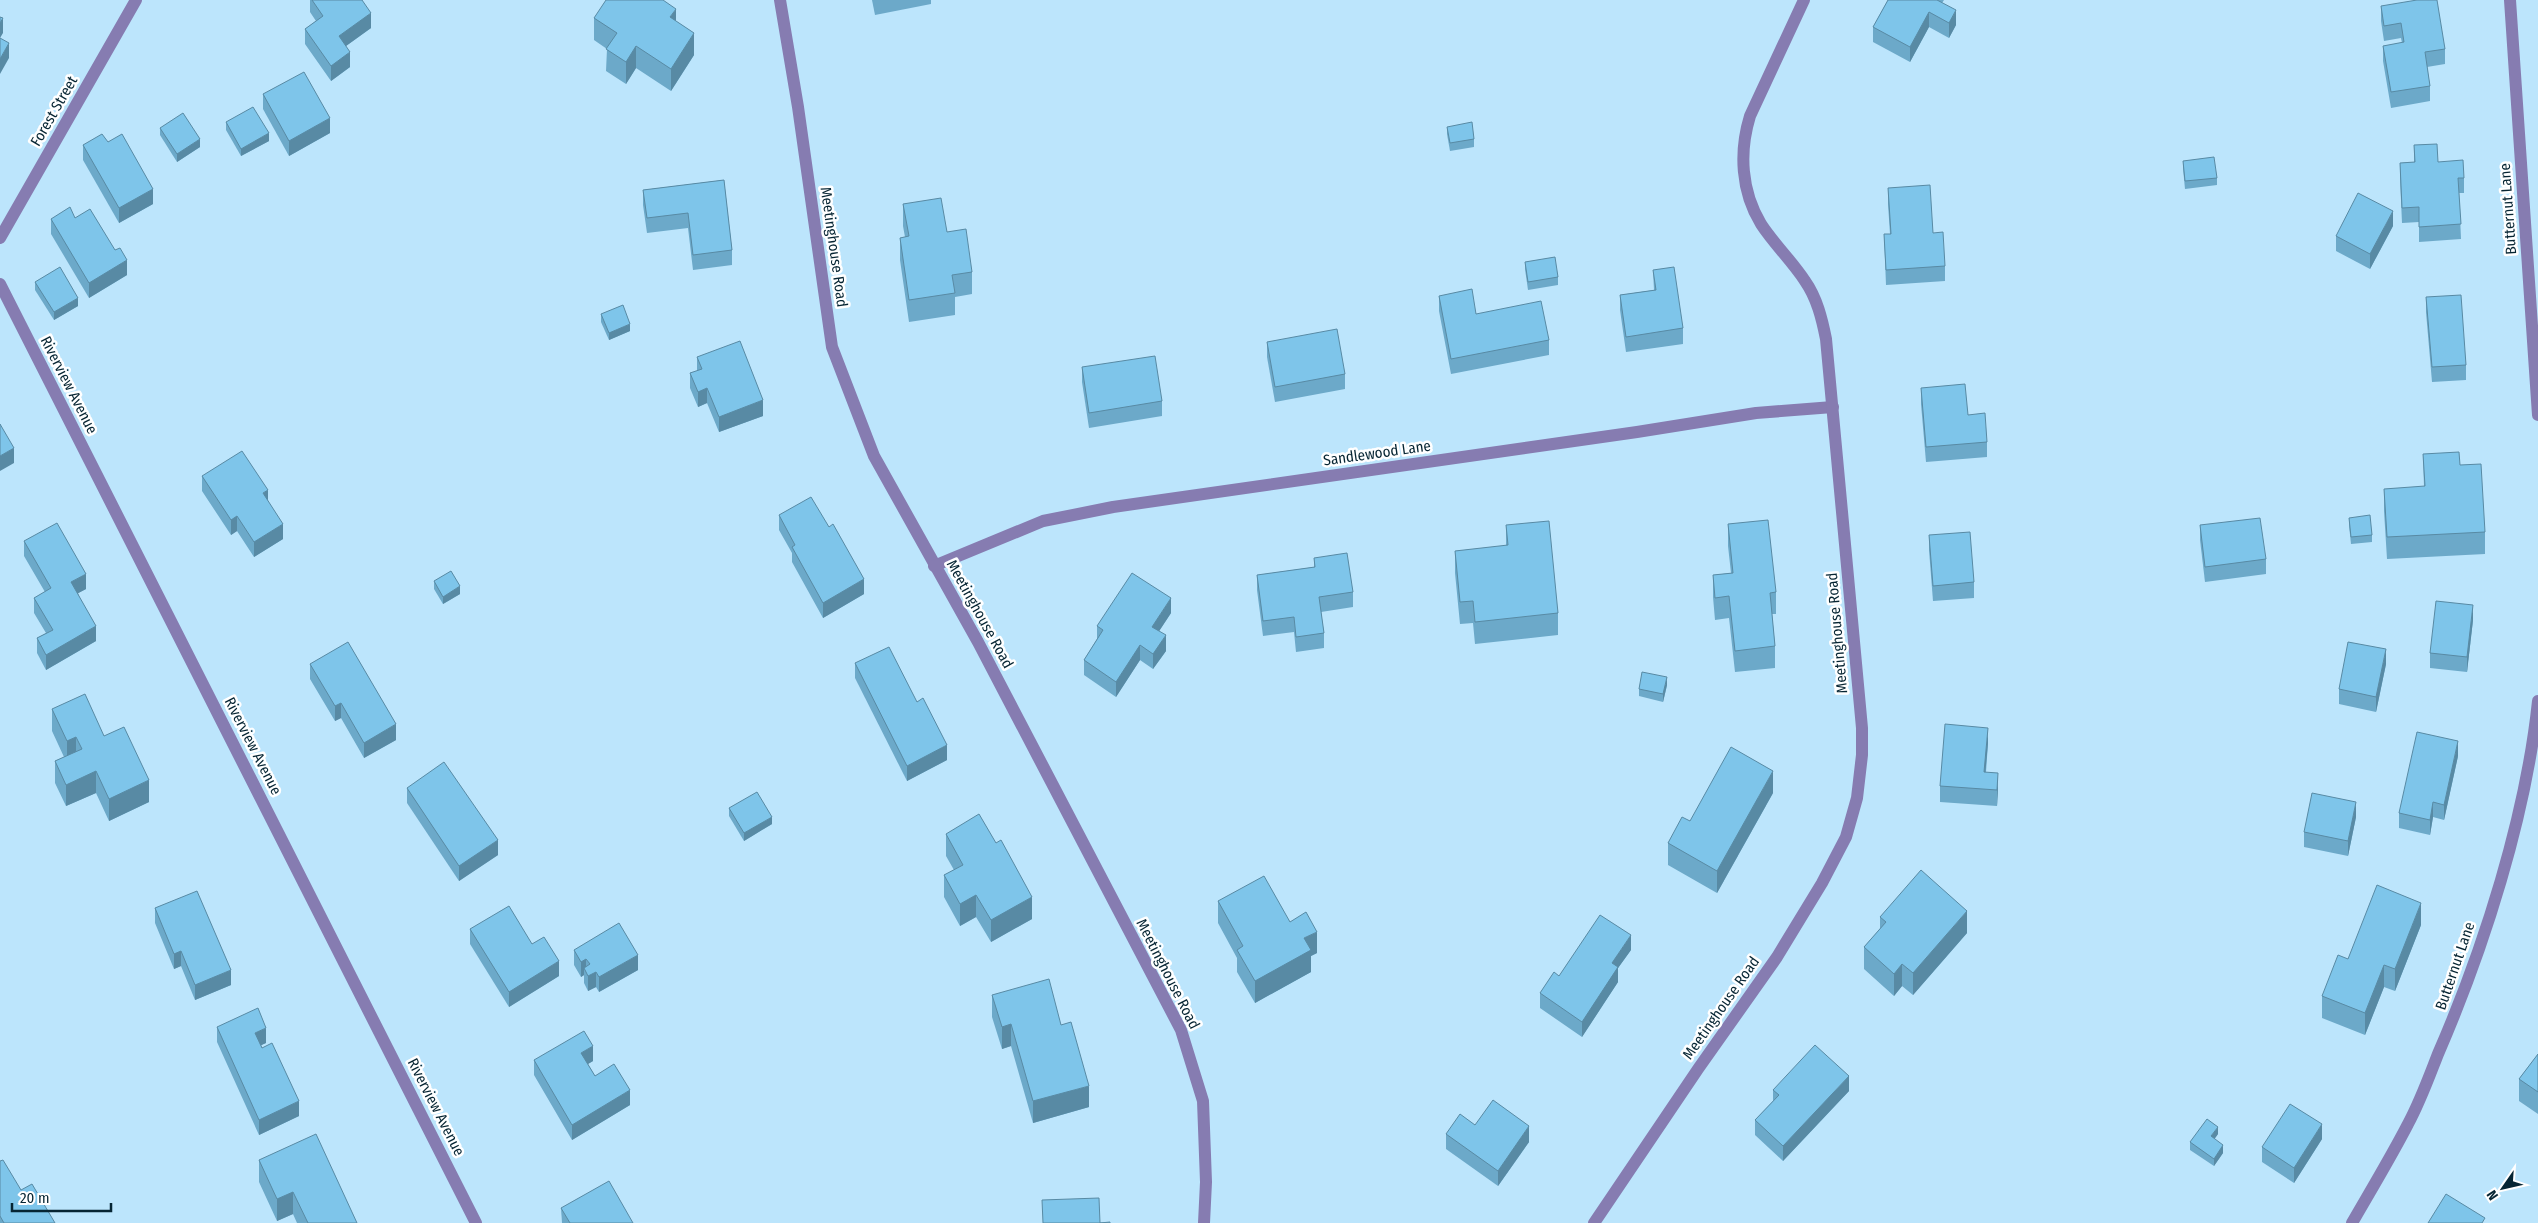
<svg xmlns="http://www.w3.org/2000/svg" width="2538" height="1223" viewBox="0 0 2538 1223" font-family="'Fira Sans Condensed',sans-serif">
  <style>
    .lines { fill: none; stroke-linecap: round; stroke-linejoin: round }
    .minor { stroke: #867cb1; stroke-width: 12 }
    .wall { fill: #6ca9c9 }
    .shaded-wall { fill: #588aa4 }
    .building { fill: #7ec5ea; stroke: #588aa4 }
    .labels { text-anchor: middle; stroke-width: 5; stroke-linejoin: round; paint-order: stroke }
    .street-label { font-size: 15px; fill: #062533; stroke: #fff }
  </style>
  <rect width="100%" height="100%" fill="#bce5fc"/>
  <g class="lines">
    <g class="minor">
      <path d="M780,0l18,107 34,240 42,109 104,186 203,388 22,71 3,81 -2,41"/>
      <path d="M2510,0l28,415"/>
      <path d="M0,238l136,-238"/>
      <path d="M0,284l476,939"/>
      <path d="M934,566l109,-45 70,-14 524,-75 119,-19 77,-6"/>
      <path d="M1594,1223l104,-154 79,-112 45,-74 24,-46 11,-39 5,-43v-27l-36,-389c-4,-20 -9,-41 -21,-58 -13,-20 -31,-37 -44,-57 -20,-33 -22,-72 -11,-108l54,-116"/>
      <path d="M2352,1223c19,-33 39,-66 56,-99 12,-22 21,-47 30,-70 46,-106 88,-238 100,-353"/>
    </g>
  </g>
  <g class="wall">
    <path d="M310,0h52l9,28 -25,18 4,21 -19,14 -26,-37v-15l11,-8 -6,-9z"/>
    <path d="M872,0h59v4l-56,11z"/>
    <path d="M1888,0h56l-2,3 14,22 -7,13 -20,-11 -19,35 -37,-20v-15z"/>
    <path d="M2381,6l64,43v15l-18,3 3,19v15l-39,7 -8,-47v-15l19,-3 -1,-5 -17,3 -3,-20z"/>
    <path d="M594,18l82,3 18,34 -23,36 -35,-23 -10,16 -20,-13 1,-22 -13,-9z"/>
    <path d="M263,94l67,39 -41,23 -26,-47z"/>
    <path d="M226,122l43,19 -28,15 -15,-26z"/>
    <path d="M1447,127l27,12v8l-24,4 -3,-17z"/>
    <path d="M160,128l40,19 -23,15 -17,-27z"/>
    <path d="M108,142l45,62 -34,19 -36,-63v-15z"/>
    <path d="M2414,145l24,17 26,16v15h-5l2,46 -42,3v-20l-17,1 -2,-45v-15l14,-1z"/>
    <path d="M2183,161l34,17v7l-32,4 -2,-21z"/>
    <path d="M724,180l8,70v15l-39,5 -5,-42 -41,5 -4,-28v-15z"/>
    <path d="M1888,188l45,45 12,33v15l-59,4 -2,-51h6l-2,-30z"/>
    <path d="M903,204l44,28 25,40v22l-17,3v18l-46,7 -9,-62v-22l5,-1 -2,-11z"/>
    <path d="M75,218l40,32 12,25 -38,23 -38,-64v-15z"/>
    <path d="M2393,226l-23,43 -34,-18v-15z"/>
    <path d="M1525,262l33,15v8l-30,5 -3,-21z"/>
    <path d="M1653,270l30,58v16l-57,8 -6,-42v-15l34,-5z"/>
    <path d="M35,282l43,24 -24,14 -19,-30z"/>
    <path d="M1439,296l37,18 73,26v15l-98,19 -12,-63z"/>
    <path d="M2426,297l40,68v15l-34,2 -6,-70z"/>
    <path d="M601,314l29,17 -21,9 -8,-18z"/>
    <path d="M1267,342l78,32v15l-70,13 -8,-45z"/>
    <path d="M697,357l66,59 -44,16 -12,-29 -9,4 -8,-19v-15l7,-2z"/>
    <path d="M1082,367l80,34v15l-73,12 -7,-46z"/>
    <path d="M1921,388l47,27 19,27v15l-61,5 -5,-58z"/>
    <path d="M2423,454l37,11 25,67v22l-98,5 -3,-48v-22l40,-2z"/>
    <path d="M202,476l66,25 15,38 -29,18 -17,-26 -6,4 -29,-44z"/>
    <path d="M779,515l85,79 -41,24 -31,-56v-9l-13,-23z"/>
    <path d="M2349,518l23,17v7l-21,2 -2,-19z"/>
    <path d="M1728,524l48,68v22h-4l3,32v22l-40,4 -6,-54 -14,2 -2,-23v-22l18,-2 -3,-27z"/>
    <path d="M1506,525l52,88v22l-83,9 -2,-21 -13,1 -5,-51v-22l51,-5z"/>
    <path d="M2200,525l66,34v15l-61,8 -5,-42z"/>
    <path d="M1929,535l45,47v16l-41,3 -4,-51z"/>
    <path d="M24,541l62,48 -8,4 18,48 -50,29 -9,-17v-15l9,-5 -12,-20v-15l11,-6 -21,-36z"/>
    <path d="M1314,558l39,34v15l-32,5 3,21v15l-28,4 -2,-20 -31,4 -6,-46v-15l57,-8z"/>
    <path d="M434,581l26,13 -17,10 -9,-15z"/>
    <path d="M1171,613l-12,18 7,20 -13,18 -13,-9 -24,37 -32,-22v-15l13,-21v-13z"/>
    <path d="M2473,620l-6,52 -37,-4v-15z"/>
    <path d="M855,663l62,39 30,58 -40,21 -52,-103z"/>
    <path d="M310,664l86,76 -32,18 -23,-40 -6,3 -25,-42z"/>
    <path d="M2386,664l-10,48 -37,-8v-15z"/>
    <path d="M1667,685l-4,17 -24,-6v-7z"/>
    <path d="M52,709l52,27 45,66 -40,19 -13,-28 -30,13 -11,-23v-22l9,-4 -12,-26z"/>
    <path d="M1988,743l-2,29 12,16 -1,18 -57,-4v-16z"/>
    <path d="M2458,756l-14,64 -11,-3 -3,18 -31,-7v-15z"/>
    <path d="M407,788l91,67 -39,26 -52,-78z"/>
    <path d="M1773,793l-56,100 -49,-28v-22l22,-22z"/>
    <path d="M729,808l43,16 -28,17 -15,-25z"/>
    <path d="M2356,817l-8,39 -44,-9v-15z"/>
    <path d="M946,834l50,9 36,76 -41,23 -15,-25 -16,9 -16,-29v-22l10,-5 -8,-14z"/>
    <path d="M1218,901l72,21 27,31 -6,3v16l-56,31 -18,-31v-14l-19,-35z"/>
    <path d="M155,908l76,77 -36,15 -14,-34 -7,3 -19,-46z"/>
    <path d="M1880,917l87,16 -54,62 -11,-9 -8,10 -30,-27v-22l16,-18z"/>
    <path d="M2421,925l-26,66 -11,-4 -19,48 -43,-17v-22l26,-37z"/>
    <path d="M470,929l62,15 27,32 -50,31 -39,-63z"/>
    <path d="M574,950l64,20 -39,22 -3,-5 -8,4 -4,-8v-8l-3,2 -7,-12z"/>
    <path d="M1631,950l-13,18v14l-36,55 -42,-29v-15l19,-17z"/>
    <path d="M992,995l97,112 -56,16 -22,-77 -9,3 -10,-32z"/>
    <path d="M217,1027l49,16 -5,2 38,71 -40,19 -42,-93z"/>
    <path d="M2538,1054v60l-19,-13v-22z"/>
    <path d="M534,1060l59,1 -5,3 7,12 35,29 -58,35 -38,-65z"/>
    <path d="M1773,1090l76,1 -66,70 -28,-26v-15l18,-19z"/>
    <path d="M1475,1125l54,17 -31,44 -52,-37v-15z"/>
    <path d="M2218,1134l-4,5 9,14 -9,13 -24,-16v-8z"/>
    <path d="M2322,1139l-28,44 -32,-21v-15z"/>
    <path d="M259,1160l98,63h-60l-4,-9 -16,7 -18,-39z"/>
    <path d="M0,1161l21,29 34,33h-55z"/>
    <path d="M561,1208l72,15h-71z"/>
  </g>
  <g class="shaded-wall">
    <path d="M676,9v22l-6,-14z"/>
    <path d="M1956,10v15l-7,13v-15z"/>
    <path d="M1929,12v15l-19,35v-15z"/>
    <path d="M371,13v15l-32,23v-15z"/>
    <path d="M3,18v15l-3,5v-15z"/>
    <path d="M694,33v22l-23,36v-22z"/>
    <path d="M9,43v15l-9,16v-15z"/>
    <path d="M636,46v22l-10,16v-22z"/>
    <path d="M350,52v15l-19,14v-15z"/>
    <path d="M330,118v15l-41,23v-15z"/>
    <path d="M269,133v8l-28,15v-7z"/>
    <path d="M200,139v8l-23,15v-8z"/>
    <path d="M153,189v15l-34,19v-15z"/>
    <path d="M2393,211v15l-23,43v-15z"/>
    <path d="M127,260v15l-38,23v-15z"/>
    <path d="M78,298v8l-24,14v-8z"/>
    <path d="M630,324v7l-21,9v-7z"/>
    <path d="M707,388v15l-9,4v-15z"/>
    <path d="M763,400v16l-44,16v-15z"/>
    <path d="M14,448v15l-14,8v-15z"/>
    <path d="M268,490v15l-5,-12z"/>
    <path d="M237,516v15l-6,4v-15z"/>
    <path d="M283,524v15l-29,18v-15z"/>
    <path d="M86,574v15l-15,8v-15z"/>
    <path d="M864,579v15l-41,24v-15z"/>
    <path d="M460,586v8l-17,10v-7z"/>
    <path d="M1171,598v15l-19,29v-15z"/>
    <path d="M2473,605v15l-6,52v-15z"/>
    <path d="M96,626v15l-50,29v-15z"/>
    <path d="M1166,635v16l-13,18v-15z"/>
    <path d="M1140,645v15l-24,37v-15z"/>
    <path d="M2386,649v15l-10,48v-15z"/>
    <path d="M1667,677v8l-4,17v-8z"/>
    <path d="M341,703v15l-6,3v-15z"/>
    <path d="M396,724v16l-32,18v-15z"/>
    <path d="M1988,728v15l-4,44v-15z"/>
    <path d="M76,737v22l-9,4v-22z"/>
    <path d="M2458,741v15l-14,64v-15z"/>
    <path d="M947,745v15l-40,21v-15z"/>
    <path d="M96,771v22l-30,13v-21z"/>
    <path d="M1773,771v22l-56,100v-22z"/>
    <path d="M1998,773v15l-1,18v-16z"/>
    <path d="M149,780v22l-40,19v-22z"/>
    <path d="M2356,802v15l-8,39v-15z"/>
    <path d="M2433,802v15l-3,18v-15z"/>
    <path d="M772,817v7l-28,17v-8z"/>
    <path d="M498,840v15l-39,26v-15z"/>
    <path d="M976,895v22l-16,9v-22z"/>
    <path d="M1032,897v22l-41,23v-22z"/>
    <path d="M2421,903v22l-26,66v-22z"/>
    <path d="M1967,911v22l-54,62v-22z"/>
    <path d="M1317,932v21l-6,3v16l-56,31v-22l49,-43z"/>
    <path d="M1631,935v15l-13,18v14l-36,55v-15l30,-59z"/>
    <path d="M181,951v15l-7,3v-15z"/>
    <path d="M638,955v15l-39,22v-15z"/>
    <path d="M586,959v13l-2,-4v7l-3,2v-15z"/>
    <path d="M559,961v15l-50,31v-15z"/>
    <path d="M1902,964v22l-8,10v-22z"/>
    <path d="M2384,965v22l-19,48v-22z"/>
    <path d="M231,970v15l-36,15v-15z"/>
    <path d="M596,972v15l-8,4v-15z"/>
    <path d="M1011,1024v22l-9,3v-22z"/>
    <path d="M266,1028v15l-11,5v-15z"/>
    <path d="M593,1046v15l-12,7v-15z"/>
    <path d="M1849,1076v15l-66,70v-15z"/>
    <path d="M1089,1086v21l-56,16v-22z"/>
    <path d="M630,1090v15l-58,35v-15z"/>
    <path d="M299,1101v15l-40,19v-15z"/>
    <path d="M2322,1124v15l-28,44v-15z"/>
    <path d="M1529,1126v16l-31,44v-15z"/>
    <path d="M2218,1127v7l-7,10v-8z"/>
    <path d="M2223,1145v8l-9,13v-7z"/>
    <path d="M293,1192v22l-16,7v-22z"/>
  </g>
  <g class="building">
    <path d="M312,0h50l9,13 -32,23 11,16 -19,14 -26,-37 18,-13z"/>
    <path d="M606,0h57l13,9 -6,8 24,16 -23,36 -35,-23 -10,16 -20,-13 11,-16 -23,-15z"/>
    <path d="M1888,0h49l19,10 -7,13 -20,-11 -19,35 -37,-20z"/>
    <path d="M2417,0h20l8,49 -20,3 5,34 -39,6 -8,-46 21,-4 -3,-19 -17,3 -3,-20z"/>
    <path d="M0,17l3,1 -3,5z"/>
    <path d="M0,38l9,5 -9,16z"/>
    <path d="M304,72l26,46 -41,23 -26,-47z"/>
    <path d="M253,107l16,26 -28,16 -15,-27z"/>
    <path d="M183,113l17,26 -23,15 -17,-26z"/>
    <path d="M1472,122l2,17 -24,4 -3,-16z"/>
    <path d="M102,134l6,8 14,-8 31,55 -34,19 -36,-63z"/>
    <path d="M2437,144l1,18 25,-2 1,18h-6l3,46 -42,3v-20l-17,1 -2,-45 15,-1 -1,-17z"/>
    <path d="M2214,157l3,21 -32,3 -2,-20z"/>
    <path d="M724,180l8,70 -39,5 -5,-42 -41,5 -4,-28z"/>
    <path d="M1930,185l3,48 10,-1 2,34 -59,4 -2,-36h7l-3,-46z"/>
    <path d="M2358,193l35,18 -23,43 -34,-18z"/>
    <path d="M941,198l6,34 19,-3 6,43 -20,3 3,18 -46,7 -9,-62 9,-2 -6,-32z"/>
    <path d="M70,207l5,11 15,-9 25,41 5,-2 7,12 -38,23 -38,-64z"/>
    <path d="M1555,257l3,20 -30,5 -3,-20z"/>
    <path d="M60,267l18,31 -24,14 -19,-30z"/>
    <path d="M1674,267l9,61 -57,9 -6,-42 36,-5 -3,-20z"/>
    <path d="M1472,289l4,25 65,-13 8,39 -98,19 -12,-63z"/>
    <path d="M2461,295l5,70 -34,2 -6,-70z"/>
    <path d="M623,305l7,19 -21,9 -8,-19z"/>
    <path d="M1337,329l8,45 -70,13 -8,-45z"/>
    <path d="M740,341l23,59 -44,17 -12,-29 -9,4 -8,-19 12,-4 -5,-12z"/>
    <path d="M1155,356l7,45 -73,12 -7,-46z"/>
    <path d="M1965,384l3,31 17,-2 2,29 -61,5 -5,-59z"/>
    <path d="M0,424l14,24 -14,8z"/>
    <path d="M242,451l26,39 -5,3 20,31 -29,18 -17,-26 -6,4 -29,-44z"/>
    <path d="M2459,452l1,13 21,-1 4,68 -98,5 -3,-48 41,-3 -2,-32z"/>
    <path d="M811,497l18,30 4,-3 31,55 -41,24 -31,-56 3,-2 -16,-30z"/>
    <path d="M2370,515l2,20 -21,2 -2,-19z"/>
    <path d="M2260,518l6,41 -61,8 -5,-42z"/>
    <path d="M1768,520l8,72 -6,1 5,53 -40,5 -6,-55 -14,2 -2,-23 20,-2 -5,-49z"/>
    <path d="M1549,521l9,92 -83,9 -2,-21 -13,1 -5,-51 53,-6 -2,-20z"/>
    <path d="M57,523l29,51 -15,8 25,44 -50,29 -9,-17 16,-8 -19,-32 17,-10 -27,-47z"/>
    <path d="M1970,532l4,50 -41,4 -4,-51z"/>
    <path d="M1347,553l6,39 -34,5 5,36 -28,4 -2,-20 -31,4 -6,-46 58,-8 -1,-9z"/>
    <path d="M451,571l9,15 -17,11 -9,-16z"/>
    <path d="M1132,573l39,25 -19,29 14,8 -13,19 -13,-9 -24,37 -32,-22 19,-30 -6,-4z"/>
    <path d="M2436,601l37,4 -6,52 -37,-4z"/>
    <path d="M348,642l48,82 -32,19 -23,-40 -6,3 -25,-42z"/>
    <path d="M2348,642l38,7 -10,48 -37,-8z"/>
    <path d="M889,647l28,55 6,-4 24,47 -40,21 -52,-103z"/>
    <path d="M1642,672l25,5 -4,17 -24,-5z"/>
    <path d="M85,694l19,42 20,-9 25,53 -40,19 -13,-28 -30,14 -11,-24 27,-12 -6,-12 -9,4 -15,-32z"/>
    <path d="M1945,724l43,4 -4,44 14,1 -1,17 -57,-4z"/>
    <path d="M2417,732l41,9 -14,64 -11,-3 -3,18 -31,-7z"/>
    <path d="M1731,747l42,24 -56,100 -49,-28 14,-26 8,4z"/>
    <path d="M444,762l54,78 -39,26 -52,-78z"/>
    <path d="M757,792l15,25 -28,16 -15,-25z"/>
    <path d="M2312,793l44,9 -8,39 -44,-9z"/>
    <path d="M979,814l17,29 5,-3 31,57 -41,23 -15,-25 -16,9 -16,-29 19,-10 -17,-31z"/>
    <path d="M1921,870l46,41 -54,62 -11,-9 -8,10 -30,-27 22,-25 -6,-5z"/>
    <path d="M1264,876l26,46 16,-10 11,20 -13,6 7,12 -56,31 -18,-31 6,-4 -25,-45z"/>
    <path d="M2377,885l44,18 -26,66 -11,-4 -19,48 -43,-17 16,-41 10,4z"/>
    <path d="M197,891l34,79 -36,15 -14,-34 -7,3 -19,-46z"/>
    <path d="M509,906l23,38 12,-7 15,24 -50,31 -39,-63z"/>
    <path d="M1600,915l31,20 -19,28 6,4 -36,55 -42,-29 14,-21 5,4z"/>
    <path d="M619,923l19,32 -39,22 -3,-5 -8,4 -4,-8 6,-4 -4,-5 -5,3 -7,-12z"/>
    <path d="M1049,979l12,46 10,-3 18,64 -56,15 -22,-77 -9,3 -10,-32z"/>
    <path d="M258,1008l8,20 -11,5 7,15 10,-5 27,58 -40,19 -42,-93z"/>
    <path d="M584,1031l9,15 -12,7 14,23 19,-12 16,26 -58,35 -38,-65z"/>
    <path d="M1815,1045l34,31 -66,70 -28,-26 24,-25 -6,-5z"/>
    <path d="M2538,1054v38l-19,-13z"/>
    <path d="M1493,1100l36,26 -31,45 -52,-37 14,-20 15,11z"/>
    <path d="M2290,1104l32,20 -28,44 -32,-21z"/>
    <path d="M2207,1119l11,8 -7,9 12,9 -9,14 -24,-17z"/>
    <path d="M316,1134l41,89h-49l-15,-31 -16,7 -18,-39z"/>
    <path d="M3,1160l18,30 11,-6 23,39h-51l-4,-7v-55z"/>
    <path d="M609,1181l24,42h-63l-9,-15z"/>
    <path d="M2446,1194l39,24 -3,5h-54z"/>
    <path d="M1099,1198l1,25 10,-1v1h-67l-1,-23z"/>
  </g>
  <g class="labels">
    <g class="street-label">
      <text transform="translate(54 111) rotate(-60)" y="5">Forest Street</text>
      <text transform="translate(2508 209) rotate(-94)" y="5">Butternut Lane</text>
      <text transform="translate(834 247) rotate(82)" y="5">Meetinghouse Road</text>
      <text transform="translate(69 385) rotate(63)" y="5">Riverview Avenue</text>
      <text transform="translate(1377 453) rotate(-8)" y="5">Sandlewood Lane</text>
      <text transform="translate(980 614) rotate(61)" y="5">Meetinghouse Road</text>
      <text transform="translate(1837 633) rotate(-95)" y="5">Meetinghouse Road</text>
      <text transform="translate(253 746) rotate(63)" y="5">Riverview Avenue</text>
      <text transform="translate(2455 966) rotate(-71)" y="5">Butternut Lane</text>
      <text transform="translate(1168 974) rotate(63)" y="5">Meetinghouse Road</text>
      <text transform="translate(1721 1008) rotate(-55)" y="5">Meetinghouse Road</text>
      <text transform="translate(436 1107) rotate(63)" y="5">Riverview Avenue</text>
    </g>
  </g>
  <g transform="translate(2503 1188) rotate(236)" stroke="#ffffff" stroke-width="4" paint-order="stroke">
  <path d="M0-4L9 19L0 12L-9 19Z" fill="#062533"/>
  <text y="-8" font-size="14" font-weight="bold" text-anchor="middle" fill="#062533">N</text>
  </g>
  <path d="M12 1203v8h99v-8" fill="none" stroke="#062533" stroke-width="2.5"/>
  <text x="20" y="1203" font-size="15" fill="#062533" stroke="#ffffff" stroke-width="4" paint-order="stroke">20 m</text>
</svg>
